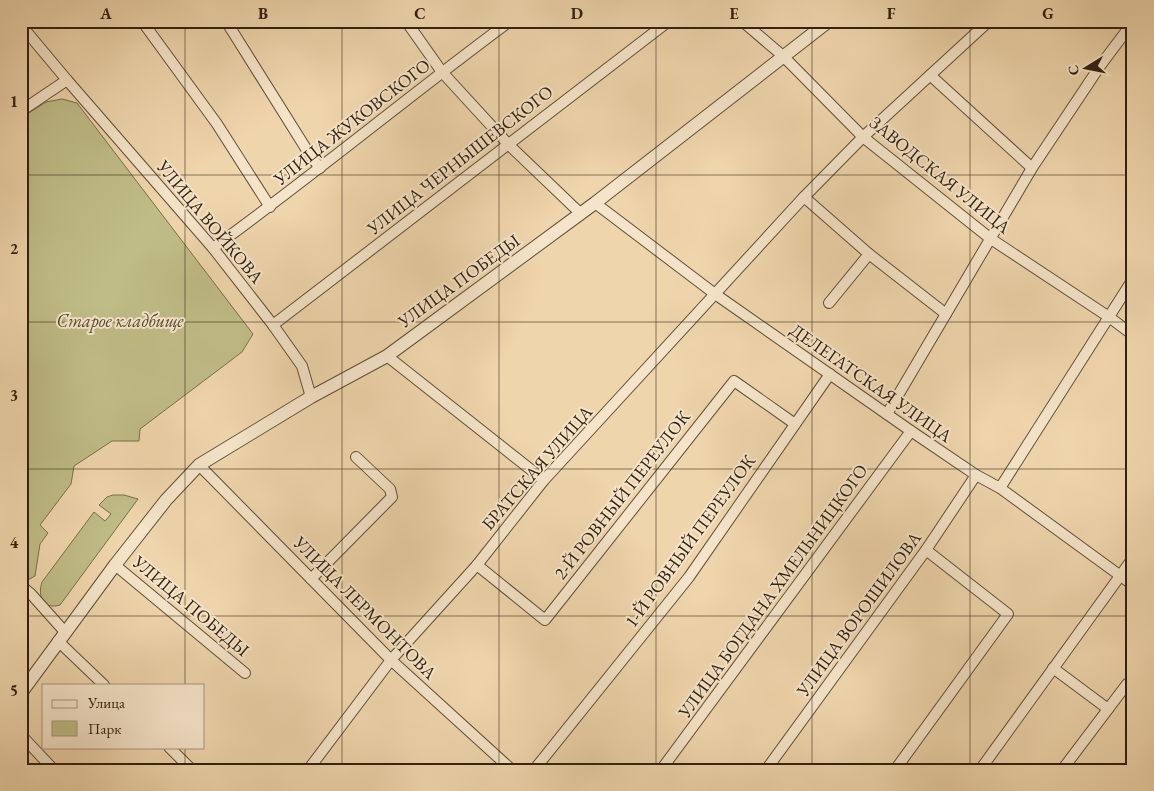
<svg xmlns="http://www.w3.org/2000/svg" width="1154" height="791" viewBox="0 0 1154 791" font-family="'EB Garamond',serif">
  <style>
    .green { fill: #bfbc86; stroke: #786f4c }
    .lines { fill: none; stroke-linecap: round; stroke-linejoin: round }
    .minor-casing { stroke: #604f38; stroke-width: 12 }
    .tertiary-casing { stroke: #604f38; stroke-width: 14 }
    .minor { stroke: #f5e4c9; stroke-width: 10 }
    .tertiary { stroke: #f5e4c9; stroke-width: 12 }
    .grid { fill: none; stroke: #302211; stroke-width: 1; stroke-opacity: 0.55 }
    .labels { text-anchor: middle; stroke-width: 4; stroke-linejoin: round; paint-order: stroke }
    .street-label { font-size: 18px; fill: #302211; stroke: #f5e4c9 }
    .park-label { font-size: 18px; font-style: italic; fill: #54482e; stroke: #f5e4c9 }
    .neatline { fill: none; stroke: #302211; stroke-width: 2 }
    .grid-label { font-size: 16px; text-anchor: middle; font-weight: bold; fill: #302211 }
  </style>
  <rect width="100%" height="100%" fill="#efd5ac"/>
  <filter id="stains"><feTurbulence type="fractalNoise" baseFrequency=".004" numOctaves="4"/><feColorMatrix values="0 0 0 0 .2 0 0 0 0 .09 0 0 0 0 .02 0 0 0 .5 -.17"/></filter>
  <radialGradient id="worn" r=".72"><stop offset=".6" stop-color="#630" stop-opacity="0"/><stop offset="1" stop-color="#630" stop-opacity=".3"/></radialGradient>
  <g class="green">
    <path d="M62,99l15,4 176,231 -11,18 -102,77 -1,12h-27l-38,25 -3,18 -31,41 8,8 -8,11 -5,32 -11,6 -3,-1v-463l25,-16z"/>
    <path d="M113,495h11l14,4 -78,106c-16,5 -23,-8 -18,-23l52,-70 11,9 6,-7 -12,-9 8,-8z"/>
  </g>
  <g class="lines">
    <g class="minor-casing">
      <g id="minor">
        <path d="M142,21l75,103 53,83"/>
        <path d="M226,21l84,134 10,13"/>
        <path d="M406,21l36,51 66,72 72,69"/>
        <path d="M742,21l41,35 80,81 128,102 118,78 24,18"/>
        <path d="M21,25l46,55"/>
        <path d="M930,75l102,93"/>
        <path d="M21,111l46,-31 146,168 60,77 29,41 9,31"/>
        <path d="M804,197l65,57 77,60"/>
        <path d="M595,203l120,91 196,137 65,44 24,13 133,97"/>
        <path d="M213,248c101,-73 197,-153 297,-227"/>
        <path d="M829,303l40,-49"/>
        <path d="M273,325l396,-304"/>
        <path d="M387,356l157,124"/>
        <path d="M887,414l145,-246 68,-102 33,-44"/>
        <path d="M199,465l192,195 121,110"/>
        <path d="M1000,488l133,-209"/>
        <path d="M115,565l130,108"/>
        <path d="M477,565l68,55 189,-239 61,43"/>
        <path d="M311,579l81,-82 -2,-8 -34,-32"/>
        <path d="M21,586l10,8 34,38"/>
        <path d="M58,641l46,44"/>
        <path d="M1053,668l55,41"/>
        <path d="M21,735l33,35"/>
        <path d="M169,747l23,23"/>
        <path d="M308,770l83,-110 86,-95 67,-85 260,-283 59,-60 126,-116"/>
        <path d="M534,770l155,-193 141,-203"/>
        <path d="M661,770l250,-339"/>
        <path d="M766,770l160,-220 50,-75"/>
        <path d="M895,770l113,-156 -82,-64"/>
        <path d="M980,770l153,-212"/>
        <path d="M1062,770l65,-86"/>
      </g>
    </g>
    <g class="tertiary-casing">
      <path id="tertiary" d="M21,693l94,-128 51,-65 33,-35 112,-68 76,-41 208,-153 234,-182"/>
    </g>
    <use href="#minor" class="minor"/>
    <use href="#tertiary" class="tertiary"/>
  </g>
  <path class="grid" d="M185,21v664M342,21v749M499,21v749M656,21v749M812,21v749M970,21v749M21,175h1112M21,322h1112M21,469h1112M21,616h1112M185,747v23"/>
  <g class="labels">
    <g class="street-label">
      <text transform="translate(352 122) rotate(-38)" y="6">УЛИЦА ЖУКОВСКОГО</text>
      <text transform="translate(460 160) rotate(-38)" y="6">УЛИЦА ЧЕРНЫШЕВСКОГО</text>
      <text transform="translate(940 175) rotate(39)" y="6">ЗАВОДСКАЯ УЛИЦА</text>
      <text transform="translate(210 222) rotate(50)" y="6">УЛИЦА ВОЙКОВА</text>
      <text transform="translate(459 281) rotate(-36)" y="6">УЛИЦА ПОБЕДЫ</text>
      <text transform="translate(871 383) rotate(35)" y="6">ДЕЛЕГАТСКАЯ УЛИЦА</text>
      <text transform="translate(537 468) rotate(-49)" y="6">БРАТСКАЯ УЛИЦА</text>
      <text transform="translate(622 495) rotate(-52)" y="6">2-Й РОВНЫЙ ПЕРЕУЛОК</text>
      <text transform="translate(690 541) rotate(-54)" y="6">1-Й РОВНЫЙ ПЕРЕУЛОК</text>
      <text transform="translate(773 591) rotate(-54)" y="6">УЛИЦА БОГДАНА ХМЕЛЬНИЦКОГО</text>
      <text transform="translate(191 606) rotate(40)" y="6">УЛИЦА ПОБЕДЫ</text>
      <text transform="translate(365 608) rotate(45)" y="6">УЛИЦА ЛЕРМОНТОВА</text>
      <text transform="translate(859 614) rotate(-54)" y="6">УЛИЦА ВОРОШИЛОВА</text>
    </g>
    <g class="park-label">
      <text x="120" y="327">Старое кладбище</text>
    </g>
  </g>
  <rect width="1154" height="791" fill="none" stroke="#efd5ac" stroke-width="55"/>
  <rect x="42" y="684" width="162" height="65" fill="#f5e4c9" stroke="#a6967f"/>
  <rect x="52" y="700" width="25" height="8" fill="#f5e4c9" stroke="#a6967f"/>
  <text x="88" y="708" font-size="15" fill="#302211">Улица</text>
  <rect x="52" y="721" width="25" height="15" fill="#bfbc86" stroke="#a6967f"/>
  <text x="88" y="734" font-size="15" fill="#302211">Парк</text>
  <g transform="translate(1086 68) rotate(260)" stroke="#f5e4c9" stroke-width="4" paint-order="stroke">
  <path d="M0-4L9 19L0 12L-9 19Z" fill="#302211"/>
  <text y="-8" font-size="14" font-weight="bold" text-anchor="middle" fill="#302211">С</text>
  </g>
  <rect x="28" y="28" width="1098" height="736" class="neatline"/>
  <g class="grid-label">
    <text x="106" y="19">A</text>
    <text x="263" y="19">B</text>
    <text x="420" y="19">C</text>
    <text x="577" y="19">D</text>
    <text x="734" y="19">E</text>
    <text x="891" y="19">F</text>
    <text x="1048" y="19">G</text>
    <text x="14" y="107">1</text>
    <text x="14" y="254">2</text>
    <text x="14" y="401">3</text>
    <text x="14" y="548">4</text>
    <text x="14" y="696">5</text>
  </g>
  <rect width="100%" height="100%" filter="url(#stains)"/>
  <rect width="100%" height="100%" fill="url(#worn)"/>
</svg>
